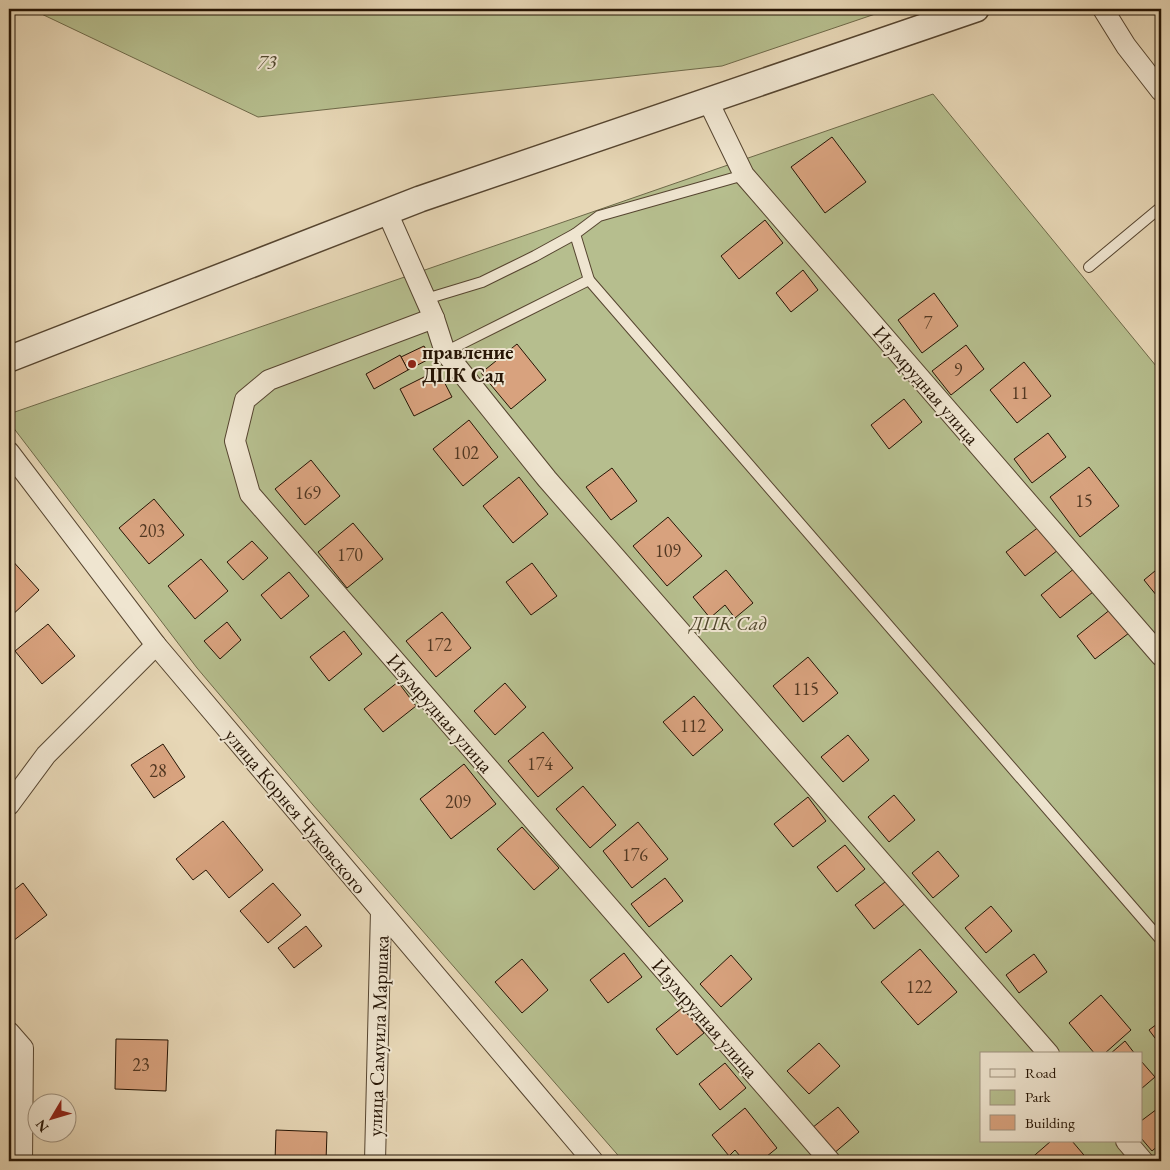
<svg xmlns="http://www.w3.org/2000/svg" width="1170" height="1170" viewBox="0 0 1170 1170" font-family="'EB Garamond',serif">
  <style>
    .green { fill: #b6be8e; stroke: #6e6949; fill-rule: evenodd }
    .building { fill: #d8a27e; stroke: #251404 }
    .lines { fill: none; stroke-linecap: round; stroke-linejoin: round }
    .service-casing { stroke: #564530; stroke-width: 12 }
    .minor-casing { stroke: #564530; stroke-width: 22 }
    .tertiary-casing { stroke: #564530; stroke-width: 28 }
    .service { stroke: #efe5d0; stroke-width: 10 }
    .minor { stroke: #efe5d0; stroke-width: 20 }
    .tertiary { stroke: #efe5d0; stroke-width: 25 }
    .poi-dot { fill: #8f2418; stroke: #efe5d0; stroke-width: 2 }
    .labels { text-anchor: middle; stroke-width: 4; stroke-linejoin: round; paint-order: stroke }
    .number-label { font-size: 18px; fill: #523822 }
    .park-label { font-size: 20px; font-style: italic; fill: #50472d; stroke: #efe5d0 }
    .poi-label { font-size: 20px; font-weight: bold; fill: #251404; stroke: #efe5d0; text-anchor: start }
    .street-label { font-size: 20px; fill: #251404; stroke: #efe5d0 }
  </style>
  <rect width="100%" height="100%" fill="#e7d7b6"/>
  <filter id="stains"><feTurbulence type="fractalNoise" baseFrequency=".004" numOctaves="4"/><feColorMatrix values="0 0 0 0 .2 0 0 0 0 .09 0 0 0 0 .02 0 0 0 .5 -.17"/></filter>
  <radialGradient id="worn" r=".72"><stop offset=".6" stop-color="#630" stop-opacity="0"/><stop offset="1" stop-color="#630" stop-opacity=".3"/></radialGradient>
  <g class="green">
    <path d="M31,9h859l-168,57 -464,51z"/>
    <path d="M933,94l228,278v789h-538l-310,-356 -116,-137 -188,-246v-8zM981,1054h160v87h-160z"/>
  </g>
  <g class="building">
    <path d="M832,137l34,45 -41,31 -34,-46z"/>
    <path d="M765,220l18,23 -44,36 -18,-23z"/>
    <path d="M803,270l15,20 -27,22 -15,-19z"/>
    <path d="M934,293l24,33 -36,27 -24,-33z"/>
    <path d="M517,344l29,36 -35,29 -30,-36z"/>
    <path d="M966,345l18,24 -33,26 -19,-24z"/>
    <path d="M424,346l7,12 -23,12 -7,-13z"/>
    <path d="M400,355l8,15 -34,19 -8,-15z"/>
    <path d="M1024,362l27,34 -34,27 -27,-33z"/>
    <path d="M438,370l14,27 -38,19 -14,-27z"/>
    <path d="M904,399l18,23 -33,27 -18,-24z"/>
    <path d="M469,420l29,37 -35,29 -30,-37z"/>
    <path d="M1048,433l18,24 -34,26 -18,-24z"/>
    <path d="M311,460l29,36 -35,29 -30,-36z"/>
    <path d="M1089,467l30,39 -39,31 -30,-40z"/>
    <path d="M612,468l25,33 -26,19 -25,-33z"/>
    <path d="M519,477l29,37 -35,29 -30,-37z"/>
    <path d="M154,499l30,36 -35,29 -30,-36z"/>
    <path d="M668,517l34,39 -35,30 -34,-40z"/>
    <path d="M353,523l30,36 -36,29 -29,-36z"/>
    <path d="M1040,526l18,24 -33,26 -19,-24z"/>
    <path d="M252,541l16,17 -25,22 -16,-18z"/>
    <path d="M9,557l30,33 -30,28z"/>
    <path d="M201,559l27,32 -33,28 -27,-33z"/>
    <path d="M532,563l25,33 -26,19 -25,-33z"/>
    <path d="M1161,566v35l-17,-21z"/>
    <path d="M1075,568l18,24 -33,26 -19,-23z"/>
    <path d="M726,570l27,33 -18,15 -10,-13 -15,13 -17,-21z"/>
    <path d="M289,572l20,24 -28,23 -20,-24z"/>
    <path d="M1111,609l18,24 -34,26 -18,-23z"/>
    <path d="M442,612l29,36 -35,29 -30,-36z"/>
    <path d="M227,622l14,18 -21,19 -16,-18z"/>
    <path d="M48,624l27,32 -33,28 -27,-33z"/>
    <path d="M344,631l18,23 -33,27 -19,-24z"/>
    <path d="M808,657l30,36 -35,29 -30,-36z"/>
    <path d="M398,682l18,24 -33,26 -19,-23z"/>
    <path d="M505,683l21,24 -31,28 -21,-24z"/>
    <path d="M694,696l29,34 -30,26 -30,-34z"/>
    <path d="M543,732l30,36 -35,29 -30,-36z"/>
    <path d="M848,735l21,25 -26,22 -22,-25z"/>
    <path d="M163,744l22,33 -31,21 -23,-33z"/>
    <path d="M464,764l32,40 -45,35 -31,-40z"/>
    <path d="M583,786l33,39 -26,23 -34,-39z"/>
    <path d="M894,795l21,25 -26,22 -21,-25z"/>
    <path d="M808,797l18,24 -33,26 -19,-23z"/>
    <path d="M223,821l40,49 -34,28 -23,-28 -13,10 -17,-21z"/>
    <path d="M638,822l30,37 -36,29 -29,-37z"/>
    <path d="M522,827l37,41 -25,22 -37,-41z"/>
    <path d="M845,845l20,24 -28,23 -20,-25z"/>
    <path d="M938,851l21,25 -26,22 -21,-25z"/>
    <path d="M665,878l18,23 -34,26 -18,-23z"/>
    <path d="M889,879l18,23 -33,27 -19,-24z"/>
    <path d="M23,883l24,32 -38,29v-50z"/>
    <path d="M273,883l28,32 -33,28 -28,-32z"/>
    <path d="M991,906l21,25 -26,22 -21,-25z"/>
    <path d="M306,926l16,20 -28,22 -16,-20z"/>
    <path d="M920,949l37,43 -39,33 -37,-43z"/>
    <path d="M624,953l18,24 -34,26 -18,-23z"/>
    <path d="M1034,954l13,18 -28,21 -13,-18z"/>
    <path d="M731,955l21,24 -31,28 -21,-23z"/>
    <path d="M522,959l26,31 -26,23 -27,-31z"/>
    <path d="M1101,995l30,35 -27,24h-9l-26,-31z"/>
    <path d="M682,1008l22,25 -27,22 -21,-26z"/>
    <path d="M1161,1021v25l-12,-16z"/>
    <path d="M116,1039l52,1 -2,51 -51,-2z"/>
    <path d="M1125,1041l10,13h-25z"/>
    <path d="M819,1043l21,23 -31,28 -22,-23z"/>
    <path d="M1141,1061l14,16 -14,12z"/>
    <path d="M725,1063l21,25 -26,22 -21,-26z"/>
    <path d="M1161,1106v37l-9,8 -11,-13v-17z"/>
    <path d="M838,1107l21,25 -26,22 -21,-26z"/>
    <path d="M745,1108l32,40 -16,13h-17l-9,-11 -6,6 -17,-21z"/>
    <path d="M276,1130l51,2 -1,29h-51z"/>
    <path d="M1051,1141h21l17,20h-61z"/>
  </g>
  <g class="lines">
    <g class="service-casing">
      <g id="service">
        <path d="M1089,267l72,-60"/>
        <path d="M589,280l572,660"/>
        <path d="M426,299l56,-17 53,-26 40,-22"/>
        <path d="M445,352l144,-72 -14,-46 24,-18 145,-41"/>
      </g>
    </g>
    <g class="minor-casing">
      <g id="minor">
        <path d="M1103,9l23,37 35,45"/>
        <path d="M708,101l36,74 417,481"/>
        <path d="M387,212l47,106 11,34 102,127 502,575"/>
        <path d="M434,318l-165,62 -24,20 -10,41 15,53 580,667"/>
        <path d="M9,452l147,193 437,516"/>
        <path d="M9,805l37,-50 110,-110"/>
        <path d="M9,1032l14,16 -1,113"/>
        <path d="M1126,1141l17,20"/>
        <path d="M375,1161l6,-250"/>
      </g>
    </g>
    <g class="tertiary-casing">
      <path id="tertiary" d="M9,359l411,-160 556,-190"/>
    </g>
    <use href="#service" class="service"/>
    <use href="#minor" class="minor"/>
    <use href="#tertiary" class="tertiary"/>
  </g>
  <circle class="poi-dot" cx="412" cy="364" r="5"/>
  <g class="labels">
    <g class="number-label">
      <text x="928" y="329">7</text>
      <text x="958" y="376">9</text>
      <text x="1020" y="399">11</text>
      <text x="466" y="459">102</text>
      <text x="308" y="499">169</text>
      <text x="1084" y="507">15</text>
      <text x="152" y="537">203</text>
      <text x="668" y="557">109</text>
      <text x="350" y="561">170</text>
      <text x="439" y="651">172</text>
      <text x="806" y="695">115</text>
      <text x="693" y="732">112</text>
      <text x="540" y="770">174</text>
      <text x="158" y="777">28</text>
      <text x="458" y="808">209</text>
      <text x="635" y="861">176</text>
      <text x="919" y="993">122</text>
      <text x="141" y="1071">23</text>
    </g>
    <g class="park-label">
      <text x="267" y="69">73</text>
      <text x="728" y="630">ДПК Сад</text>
    </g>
    <g class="poi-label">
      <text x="422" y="359">правление<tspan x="422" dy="23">ДПК Сад</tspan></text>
    </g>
    <g class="street-label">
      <text transform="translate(926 385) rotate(49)" y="7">Изумрудная улица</text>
      <text transform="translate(440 713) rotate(49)" y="7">Изумрудная улица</text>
      <text transform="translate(296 811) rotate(50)" y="7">улица Корнея Чуковского</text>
      <text transform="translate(705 1018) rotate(49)" y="7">Изумрудная улица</text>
      <text transform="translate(378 1036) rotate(-88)" y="7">улица Самуила Маршака</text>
    </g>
  </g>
  <rect width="1170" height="1170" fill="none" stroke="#e7d7b6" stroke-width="30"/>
  <rect x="10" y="10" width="1150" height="1150" fill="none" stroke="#251404" stroke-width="2.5"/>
  <rect x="15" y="15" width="1140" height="1140" fill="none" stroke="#251404"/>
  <rect x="980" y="1052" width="162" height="90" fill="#efe5d0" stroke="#9e917e"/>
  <rect x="990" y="1069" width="25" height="8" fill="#efe5d0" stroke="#9e917e"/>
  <text x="1025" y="1078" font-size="15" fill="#251404">Road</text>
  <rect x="990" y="1090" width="25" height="15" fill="#b6be8e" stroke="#9e917e"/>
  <text x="1025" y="1102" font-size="15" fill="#251404">Park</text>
  <rect x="990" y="1115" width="25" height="15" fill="#d8a27e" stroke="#9e917e"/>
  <text x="1025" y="1128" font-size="15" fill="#251404">Building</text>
  <g transform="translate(52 1118) rotate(232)"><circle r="24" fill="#efe5d0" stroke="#9e917e"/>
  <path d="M0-4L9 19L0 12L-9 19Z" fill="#8f2418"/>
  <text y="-8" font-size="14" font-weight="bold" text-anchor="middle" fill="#251404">N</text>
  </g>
  <rect width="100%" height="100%" filter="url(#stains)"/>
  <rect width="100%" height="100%" fill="url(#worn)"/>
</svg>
